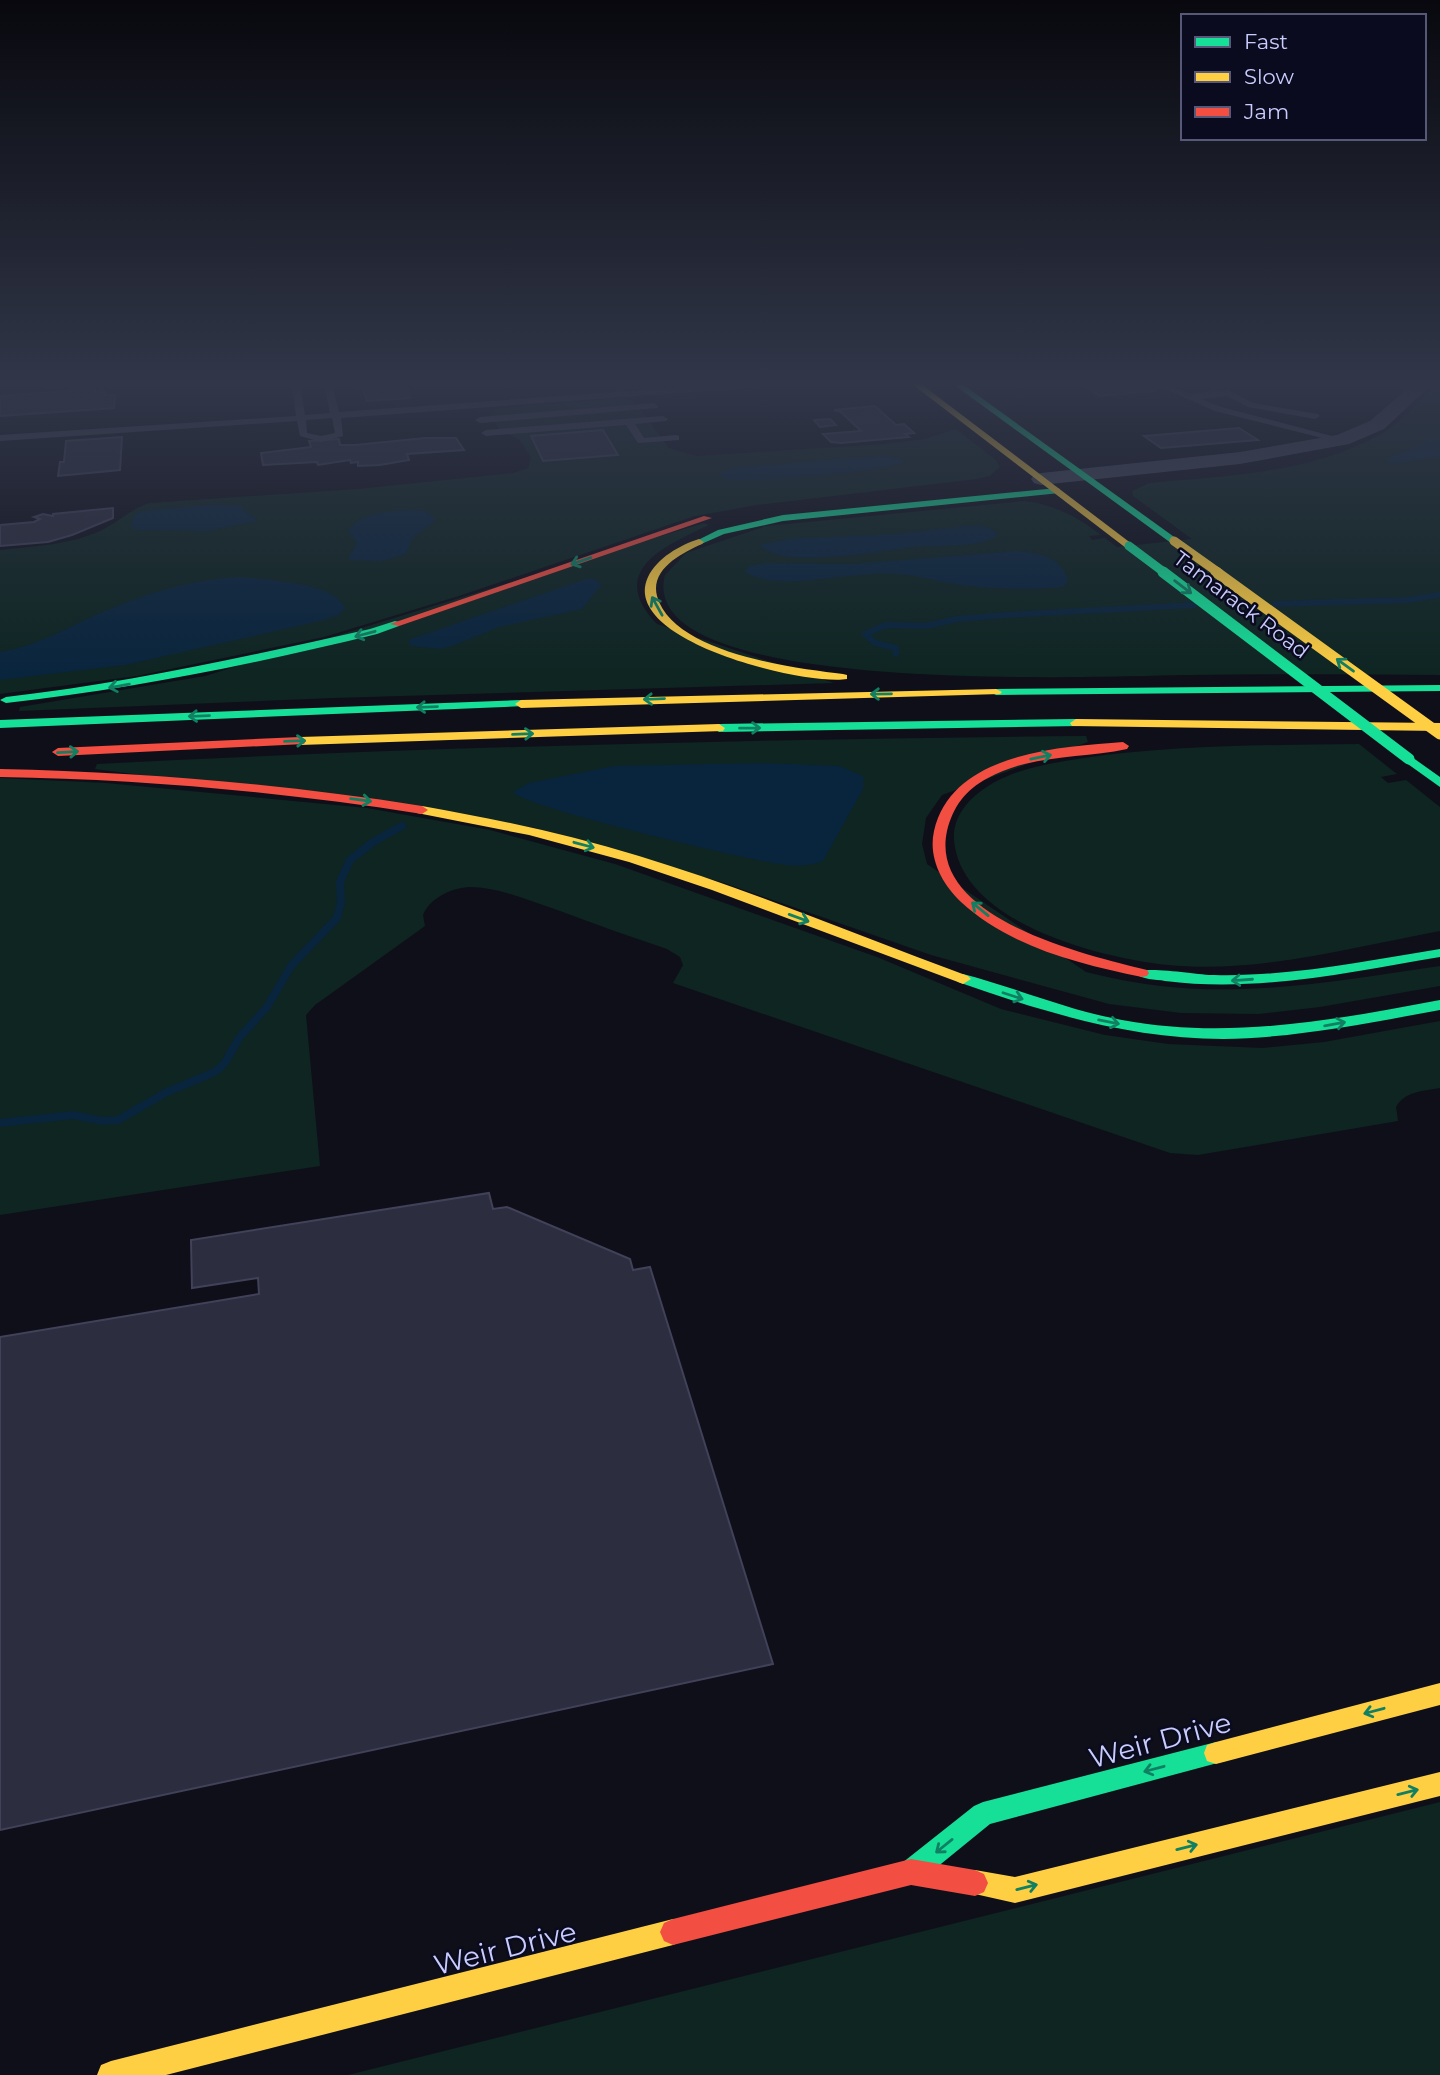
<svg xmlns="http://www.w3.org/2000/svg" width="1440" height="2075" viewBox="0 0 1440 2075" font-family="Montserrat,sans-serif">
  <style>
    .green { fill: #0e2522 }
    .water { fill: #09253d }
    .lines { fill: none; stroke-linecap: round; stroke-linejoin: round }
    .stream-far1 { stroke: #09253d; stroke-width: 6 }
    .stream { stroke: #09253d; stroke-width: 8 }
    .building { fill: #2c2d3e; stroke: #414159; stroke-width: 2 }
    .lane { fill: #43465b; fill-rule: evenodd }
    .street { fill: #43465b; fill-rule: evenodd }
    .fast { fill: #16e098; fill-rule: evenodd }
    .slow { fill: #ffcf43; fill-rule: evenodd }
    .jam { fill: #f24e42; fill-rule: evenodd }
    .fast-bridge-far1 { stroke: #16e098; stroke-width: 9 }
    .fast-bridge { stroke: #16e098; stroke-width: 11 }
    .slow-bridge-far1 { stroke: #ffcf43; stroke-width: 9 }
    .slow-bridge { stroke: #ffcf43; stroke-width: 11 }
    .oneway { stroke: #118062 }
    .labels { text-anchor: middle; stroke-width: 5; stroke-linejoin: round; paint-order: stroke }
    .far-street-label { font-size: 21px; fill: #c9ccff; stroke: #0b0b1f }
    .near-street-label { font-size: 28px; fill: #c9ccff; stroke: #0b0b1f }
  </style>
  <rect width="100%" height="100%" fill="#0f0f1a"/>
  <g class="green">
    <path d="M1437,384h3v291c-83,-1 -166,-1 -250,0 -68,0 -558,26 -525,-100l21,-22 80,-27 259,-25c30,4 53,16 76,34l-12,1 3,4 13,-2 12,9 75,-8 -59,-43 -1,-5 17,-8c76,-7 164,-10 232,-49 21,-12 39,-33 56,-50z"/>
    <path d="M618,398l16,3 35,47 27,8 189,-12 39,-5 32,-10 40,31 4,7 -10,9 -13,3 -220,26 -62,11 -236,80 -135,41 -187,39 -137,18v-144c36,-4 70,-5 102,-20 18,-9 30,-22 48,-27l207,-14 156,-16 15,-5 3,-10 -11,-18 -20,-10 -10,-15 4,-6z"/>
    <path d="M704,523l5,2c-45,21 -103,46 -52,99l177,59 -500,15 -315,13 1,-4 185,-31z"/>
    <path d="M1086,736l2,6 -146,53 -16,23 -4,26 5,20 159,108c126,33 229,12 354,-6v20l-120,21 -62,7 -77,-1 -72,-9 -178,-49 -207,-72 -188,-55 -441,-59 2,-5c329,-17 659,-25 989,-28z"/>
    <path d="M1359,744l38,30 -16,3 7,6 18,-3 34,27v124c-87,16 -183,43 -272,34 -68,-7 -207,-42 -214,-125 -2,-25 18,-45 39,-57 29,-16 60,-20 91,-25 91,-13 183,-13 275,-14z"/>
    <path d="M0,778l106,5 261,25 123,22 125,34 262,93 124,52 104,26 63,9 95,4 61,-6 116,-21v67c-16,3 -35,3 -44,19l2,14 -200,34 -28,-2 -497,-170 10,-18 -3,-8 -13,-8c-36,-12 -72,-25 -107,-38 -28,-9 -58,-23 -88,-24 -18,0 -42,10 -49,28l2,11 -110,79 -9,10 14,151 -320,49z"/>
    <path d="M1440,1802v273h-1092z"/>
  </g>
  <g class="water">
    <path d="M1432,440h8v17l-45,6 -10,-3z"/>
    <path d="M885,456l20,5c-17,11 -146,20 -172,19 -6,0 -10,-2 -15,-6l16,-6z"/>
    <path d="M213,505l26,1 19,15 -52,10 -70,-1 -5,-4 4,-12 8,-3z"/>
    <path d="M411,510l14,1 10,7 -2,5 -20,14 -7,17 -23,7 -35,-1 9,-17 -9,-12c13,-19 42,-20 63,-21z"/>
    <path d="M964,526c13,0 25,-2 34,9 -13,13 -64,10 -84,12 -32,3 -130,24 -154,-2l29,-6 107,-5z"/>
    <path d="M1015,551c22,1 48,5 53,31l-6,5c-38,3 -76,2 -114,-4 -25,-5 -48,-11 -75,-9 -35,1 -97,17 -128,-2l4,-6 16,-3 87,1z"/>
    <path d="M240,577c26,3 94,5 105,31l-6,7 -15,5 -199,45 -125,15v-28c38,-6 70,-26 105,-41 43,-18 88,-32 135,-34z"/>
    <path d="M586,579h8l8,5 -20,25 -83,18 -47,19 -12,3 -29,-3 -3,-6z"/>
    <path d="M764,763l75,3 24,10v13l-40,72c-12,5 -25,5 -37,4 -31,-3 -263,-58 -273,-73l16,-9 85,-17z"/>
  </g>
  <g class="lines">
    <g class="stream-far1">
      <path d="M1275,604l132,-4 33,-5"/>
      <path d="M896,654v-6l-21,-5 -10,-9 21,-9 40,1 31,-7 49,-4 188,-10"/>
    </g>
    <path class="stream" d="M0,1123l73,-8 30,6 15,-1 49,-28 48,-20 10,-9 14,-25 28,-31 24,-41 46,-48 4,-16 -1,-20 10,-22 23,-18 29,-16"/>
  </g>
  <g class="building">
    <path d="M354,384h54l-2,2 4,12 -43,3 -5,-14h-7z"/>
    <path d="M1098,384h46l11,7 -56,5 -15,-11z"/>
    <path d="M95,389v4l10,-1v3h10l-1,13 -114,8v-20z"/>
    <path d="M875,406l21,19 8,-1 10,9 -9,1 4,3 -68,6 -10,-1 -8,-8 38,-3 -20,-19 -7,-2z"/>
    <path d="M830,419l6,6 -16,2 -6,-7z"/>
    <path d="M1239,428l19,12 -97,8 -17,-12z"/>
    <path d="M603,430l15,25 -75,6 -12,-25z"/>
    <path d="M122,437l-2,33 -62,6 2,-14h4l2,-21z"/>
    <path d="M425,438h31l8,12 -57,4 2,6 -29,5 -22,1v-4l-7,1 -1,-3 -32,5 -1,-3 -54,3 -2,-12 50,-6 -2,-6 30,-2 1,6h15z"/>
    <path d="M113,508v10l-41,17 -24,7 -48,4v-21l34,-3 6,-3 -6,-2 9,-3 10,2v-2z"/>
    <path d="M489,1193l4,16 14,-2 123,52 3,11 17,-3 123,397 -773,166v-493l259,-43 -1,-16 -66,10 -1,-48z"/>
  </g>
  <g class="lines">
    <g class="lane">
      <path d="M292,384h8l5,31 25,-2 -6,-29h8l7,28 387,-28h37l-4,3 -418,31 2,18 -22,6 -21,-6 -3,-15 -297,20v-6l296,-19zM332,418l3,15 -14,3 -14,-3 -1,-13z"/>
      <path d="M1154,384h11l25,10 38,-4 25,13 65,11 2,2 -5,3 -67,-12 -21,-11 -26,3 20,8 126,33 -5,3 -127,-32z"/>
      <path d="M654,403l4,3 -1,2 -177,15 -5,-3 5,-3z"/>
      <path d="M663,416l5,3 -2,2 -31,3 9,14 32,-3 3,1v4l-41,3 -12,-18 -140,11 -5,-3 5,-3z"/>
    </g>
    <path class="street" d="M1413,384h19l-48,45 -35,15 -109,20 -199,21 -7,-2 -3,-4 3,-4 7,-2 199,-21 97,-17 33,-14z"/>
    <g class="fast">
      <path d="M953,384h9l215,155v4h-6z"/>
      <path d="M1057,488l3,1v4l-277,28 -59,13 -25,11 -5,-3 24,-12 65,-15z"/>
      <path d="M395,621l4,1v4l-22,8c-122,30 -246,55 -371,69l-6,-3 6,-3c123,-14 243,-41 364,-68z"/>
      <path d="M1440,685v6l-444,4 -6,-3 6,-3z"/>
      <path d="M521,700l4,2v4l-525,22v-8z"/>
      <path d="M1076,719l6,4 -2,3 -361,6 -6,-4 6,-4z"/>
      <path d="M1409,755l31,22v10l-35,-25 -2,-3z"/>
      <path d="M1440,949v8c-90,15 -183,36 -275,24 -10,-2 -23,-1 -30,-8 8,-8 63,2 79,2 75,2 152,-14 226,-26z"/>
      <path d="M963,974c54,14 104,36 159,46 107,20 212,0 318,-20v10c-72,13 -144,28 -217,29 -92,0 -180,-27 -265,-57l-3,-3z"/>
      <path d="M1216,1742l9,3 3,8 -3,8 -235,63 -70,57 -9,4 -9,-4 -4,-9 4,-9 72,-57 9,-4z"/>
    </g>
    <g class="slow">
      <path d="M912,384h9l211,160v4h-6z"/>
      <path d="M699,539l5,3 -2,2c-20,9 -52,25 -45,52 16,57 135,72 186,78l4,1v4c-41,7 -229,-38 -199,-102 9,-19 32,-32 51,-38z"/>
      <path d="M996,689l6,3 -2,2 -479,14 -6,-4 6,-4z"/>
      <path d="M1076,719l364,4v8l-368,-5 -2,-3z"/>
      <path d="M719,724l6,4 -2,3 -423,14 -6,-4 6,-4z"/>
      <path d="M422,806c73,13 146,28 217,50 112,34 220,80 329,120l3,3 -8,5 -5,-2 -246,-92 -83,-28 -100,-27 -112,-22v-6z"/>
      <path d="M1440,1683v22l-224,59 -9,-3 -3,-8 3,-8 9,-3z"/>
      <path d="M1440,1772v24l-425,107 -49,-11 -4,-9 4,-9 9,-4 40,7z"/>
      <path d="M673,1919l9,4 4,9 -4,9 -9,4 -507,130h-69l4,-10 10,-4z"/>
    </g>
    <g class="jam">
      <path d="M704,516l8,2 -313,108 -9,-2z"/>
      <path d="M300,737l6,4 -2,3 -246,12 -6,-4 6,-4z"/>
      <path d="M1123,742l6,4 -2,3c-47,10 -95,5 -139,29 -23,12 -35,29 -41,53 -19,88 140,124 200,139l2,3 -2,3 -5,1c-63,-13 -132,-30 -181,-75 -19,-18 -33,-44 -27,-71 18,-78 124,-84 189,-89z"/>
      <path d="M0,769c142,3 282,15 422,37l6,4 -6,4c-140,-22 -280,-35 -422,-37z"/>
      <path d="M911,1859l64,11 9,4 4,9 -4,9 -9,4 -64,-11 -238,60 -9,-4 -4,-9 4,-9 9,-4z"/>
    </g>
    <path class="fast-bridge-far1" d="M1129,546l36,27"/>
    <path class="fast-bridge" d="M1163,572l246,187"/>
    <path class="slow-bridge-far1" d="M1174,541l45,32"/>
    <path class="slow-bridge" d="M1216,572l224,162"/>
  </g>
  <defs><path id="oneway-shaft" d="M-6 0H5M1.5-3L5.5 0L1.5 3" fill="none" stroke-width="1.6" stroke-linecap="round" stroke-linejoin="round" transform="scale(1.75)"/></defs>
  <g class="oneway">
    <use href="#oneway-shaft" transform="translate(581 561) rotate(161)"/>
    <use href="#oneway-shaft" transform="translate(1183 587) rotate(37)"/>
    <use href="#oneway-shaft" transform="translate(657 606) rotate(-119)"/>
    <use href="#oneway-shaft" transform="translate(365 634) rotate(165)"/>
    <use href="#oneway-shaft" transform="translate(1345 665) rotate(-144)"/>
    <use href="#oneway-shaft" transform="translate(119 686) rotate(170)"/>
    <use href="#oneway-shaft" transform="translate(881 694) rotate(179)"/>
    <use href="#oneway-shaft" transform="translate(654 699) rotate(178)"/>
    <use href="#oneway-shaft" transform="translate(427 707) rotate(178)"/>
    <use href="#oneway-shaft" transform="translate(199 716) rotate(178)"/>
    <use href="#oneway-shaft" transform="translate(750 728) rotate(-1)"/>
    <use href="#oneway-shaft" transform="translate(523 734) rotate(-2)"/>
    <use href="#oneway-shaft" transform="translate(295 741) rotate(-2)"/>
    <use href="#oneway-shaft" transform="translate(68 752) rotate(-3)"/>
    <use href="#oneway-shaft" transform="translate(1041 757) rotate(-12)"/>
    <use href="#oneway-shaft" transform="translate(361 800) rotate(7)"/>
    <use href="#oneway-shaft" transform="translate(584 845) rotate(15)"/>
    <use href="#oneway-shaft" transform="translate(980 909) rotate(-141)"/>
    <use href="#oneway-shaft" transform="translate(799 918) rotate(20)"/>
    <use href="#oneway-shaft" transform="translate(1242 980) rotate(176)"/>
    <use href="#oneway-shaft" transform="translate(1013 996) rotate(18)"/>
    <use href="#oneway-shaft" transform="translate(1109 1022) rotate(11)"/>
    <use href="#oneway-shaft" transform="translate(1335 1024) rotate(-10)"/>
    <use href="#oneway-shaft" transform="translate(1374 1711) rotate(165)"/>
    <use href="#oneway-shaft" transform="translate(1154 1769) rotate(165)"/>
    <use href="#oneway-shaft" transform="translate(1408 1792) rotate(-14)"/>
    <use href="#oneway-shaft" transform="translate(944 1846) rotate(141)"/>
    <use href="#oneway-shaft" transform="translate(1187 1847) rotate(-14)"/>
    <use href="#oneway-shaft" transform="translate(1027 1887) rotate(-14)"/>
  </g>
  <linearGradient id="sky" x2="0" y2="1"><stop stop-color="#08080e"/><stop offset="0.57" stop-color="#313749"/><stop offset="1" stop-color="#313749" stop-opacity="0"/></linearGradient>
  <rect width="1440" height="674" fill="url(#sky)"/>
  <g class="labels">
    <g class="far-street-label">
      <text transform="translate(1241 605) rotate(37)" y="7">Tamarack Road</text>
    </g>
    <g class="near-street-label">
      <text transform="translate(1160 1740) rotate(-15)" y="10">Weir Drive</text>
      <text transform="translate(505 1948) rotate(-14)" y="10">Weir Drive</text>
    </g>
  </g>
  <rect x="1181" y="14" width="245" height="126" fill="#0b0b1f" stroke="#575879" stroke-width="2"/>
  <rect x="1195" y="37" width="35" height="10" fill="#16e098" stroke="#575879" stroke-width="2"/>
  <text x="1244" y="49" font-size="21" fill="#c9ccff">Fast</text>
  <rect x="1195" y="72" width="35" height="10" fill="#ffcf43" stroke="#575879" stroke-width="2"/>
  <text x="1244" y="84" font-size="21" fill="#c9ccff">Slow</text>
  <rect x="1195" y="107" width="35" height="10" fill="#f24e42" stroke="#575879" stroke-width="2"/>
  <text x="1244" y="119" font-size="21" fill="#c9ccff">Jam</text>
</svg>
